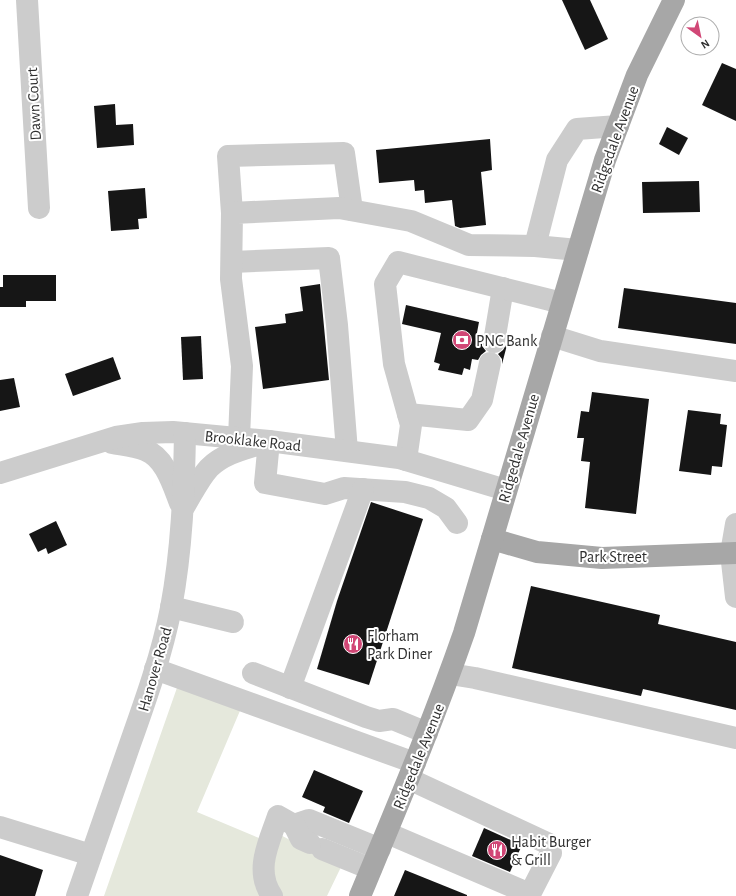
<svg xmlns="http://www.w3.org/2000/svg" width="736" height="896" viewBox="0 0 736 896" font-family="'Alegreya Sans',sans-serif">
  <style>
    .green { fill: #e5e8dc }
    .building { fill: #161616 }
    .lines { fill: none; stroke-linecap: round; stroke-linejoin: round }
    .minor { stroke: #ccc; stroke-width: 22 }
    .major { stroke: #a7a7a7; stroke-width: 22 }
    .labels { text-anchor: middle; stroke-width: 4; stroke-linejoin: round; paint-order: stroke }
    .street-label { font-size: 16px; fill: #2f2f2f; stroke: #fff }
    .poi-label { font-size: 16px; fill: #2f2f2f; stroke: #fff; text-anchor: start }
  </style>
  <rect width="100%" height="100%" fill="#fff"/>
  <path class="green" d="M179,682l63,24 -45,106 62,26 14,-7 68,36 -14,29h-223z"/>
  <g class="building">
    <path d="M562,0h28l18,39 -23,11z"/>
    <path d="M722,63l14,6v52l-34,-16z"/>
    <path d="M115,104l1,21 17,-1 1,21 -37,3 -3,-42z"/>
    <path d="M667,127l21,11 -9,17 -20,-11z"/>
    <path d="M490,139l2,31 -11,2 5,53 -26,3 -5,-2 -3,-26 -27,3 -1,-13 -9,1 -1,-11 -35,3 -3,-33z"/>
    <path d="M699,181l1,31 -57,1 -1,-31z"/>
    <path d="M145,188l2,30 -9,1 1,10 -28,2 -3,-40z"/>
    <path d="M3,275h53v26h-30v6h-26v-20h3z"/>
    <path d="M320,284l9,96 -66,9 -8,-62 31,-4 -1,-9 18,-3 -3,-24z"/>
    <path d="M624,288l112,15v41l-118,-16z"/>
    <path d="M406,305l73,17 -3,16 6,2v6l4,5 -5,4 -3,5 -6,-1 -2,11 -6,-2 -2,7 -24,-5 2,-6 -6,-2 7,-29 -39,-9z"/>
    <path d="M201,336l2,43 -20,1 -2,-43z"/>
    <path d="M506,345h1l-5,19v-5l-4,-5 5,-4z"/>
    <path d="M113,357l8,22 -48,17 -8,-22z"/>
    <path d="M14,378l6,29 -20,4v-31z"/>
    <path d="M592,392l57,7 -13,115 -51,-6 5,-46 -9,-1 3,-23h-7l4,-27 8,1z"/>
    <path d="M688,410l33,4 -1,10 7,1 -5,42 -10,-1 -1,9 -32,-4z"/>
    <path d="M371,502l52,17 -54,166 -52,-16 20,-68z"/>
    <path d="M56,521l11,24 -19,9 -2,-6 -8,4 -9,-18z"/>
    <path d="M531,586l129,29 -2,9 78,18v68l-93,-21 -2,7 -129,-28z"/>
    <path d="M314,770l49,21 -14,32 -26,-11 2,-5 -23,-10z"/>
    <path d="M484,828l38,17 -12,27 -38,-16z"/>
    <path d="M0,855l43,15 -8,26h-35z"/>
    <path d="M405,870l62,25v1h-73z"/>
  </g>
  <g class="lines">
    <g class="minor">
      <path d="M27,0l12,208"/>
      <path d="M232,213l-4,-57 116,-3 8,57"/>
      <path d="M535,246l22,-86 20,-31 41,-3"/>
      <path d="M232,262l97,-4 8,67 10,126"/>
      <path d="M552,336l48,15 136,20"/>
      <path d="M494,342l9,-54"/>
      <path d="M408,414l60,6 14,-20 8,-37"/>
      <path d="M239,438l3,-72 -11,-87 1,-66 107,-5 72,13 58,24 66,1 43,4"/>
      <path d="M112,443c11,2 23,3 33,7 20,7 28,35 35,53"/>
      <path d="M406,460l5,-35 -17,-61 -9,-80 13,-22 164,41"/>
      <path d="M0,473l116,-36 27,-4 30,-1 96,9 130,17 107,32"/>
      <path d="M184,507c8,-13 15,-28 25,-39 16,-16 40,-20 60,-27l-4,42 60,11 19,-6 61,4 24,6 17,10 11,15"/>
      <path d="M736,524l-5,29 5,44"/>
      <path d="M171,607l62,15"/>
      <path d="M155,669l260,94"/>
      <path d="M253,673l113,44 13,4 14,-2 34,14"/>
      <path d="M450,674l25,4 261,60"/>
      <path d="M290,688l73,-199"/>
      <path d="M294,825l15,-5 71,29"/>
      <path d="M0,827l91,28"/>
      <path d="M387,833l143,61 21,-41 -2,-9 -140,-65"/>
      <path d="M322,849l49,20"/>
      <path d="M77,896c18,-51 35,-101 53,-152 16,-45 32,-90 41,-136 11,-59 13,-116 14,-175"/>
      <path d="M272,896c-18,-26 -3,-53 6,-80l16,9 7,14 9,4"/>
    </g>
    <g class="major">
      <path d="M492,539l45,13 65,6 134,-5"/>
      <path d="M360,896c36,-87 73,-174 104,-263l141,-473 32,-85 37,-75"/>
    </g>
  </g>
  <defs>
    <g id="bank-disc" transform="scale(1)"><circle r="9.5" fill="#d14776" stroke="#fff"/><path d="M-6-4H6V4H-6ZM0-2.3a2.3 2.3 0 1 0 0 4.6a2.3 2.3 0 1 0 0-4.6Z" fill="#fff"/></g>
    <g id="restaurant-disc" transform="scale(1)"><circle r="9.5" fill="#d14776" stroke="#fff"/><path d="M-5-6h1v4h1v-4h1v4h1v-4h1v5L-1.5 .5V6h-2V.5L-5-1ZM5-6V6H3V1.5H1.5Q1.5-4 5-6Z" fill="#fff"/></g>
  </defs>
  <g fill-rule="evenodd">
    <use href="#bank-disc" x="462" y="340"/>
    <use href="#restaurant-disc" x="353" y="644"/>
    <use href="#restaurant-disc" x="497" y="850"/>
  </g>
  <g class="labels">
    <g class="street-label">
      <text transform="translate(33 104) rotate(-93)" y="6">Dawn Court</text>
      <text transform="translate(614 139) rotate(-70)" y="6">Ridgedale Avenue</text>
      <text transform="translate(253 440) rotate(6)" y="6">Brooklake Road</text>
      <text transform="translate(518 448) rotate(-74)" y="6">Ridgedale Avenue</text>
      <text x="613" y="562">Park Street</text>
      <text transform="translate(154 669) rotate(-74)" y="6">Hanover Road</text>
      <text transform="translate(418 756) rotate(-68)" y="6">Ridgedale Avenue</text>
    </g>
    <g class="poi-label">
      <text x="476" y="346">PNC Bank</text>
      <text x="367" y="641">Florham<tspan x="367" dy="18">Park Diner</tspan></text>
      <text x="511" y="847">Habit Burger<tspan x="511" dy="18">&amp; Grill</tspan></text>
    </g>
  </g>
  <g transform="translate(700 36) rotate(147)"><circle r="19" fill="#ffffff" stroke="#acacac"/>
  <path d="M0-3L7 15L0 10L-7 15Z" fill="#d14776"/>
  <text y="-6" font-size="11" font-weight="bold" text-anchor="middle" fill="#2f2f2f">N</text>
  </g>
</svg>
